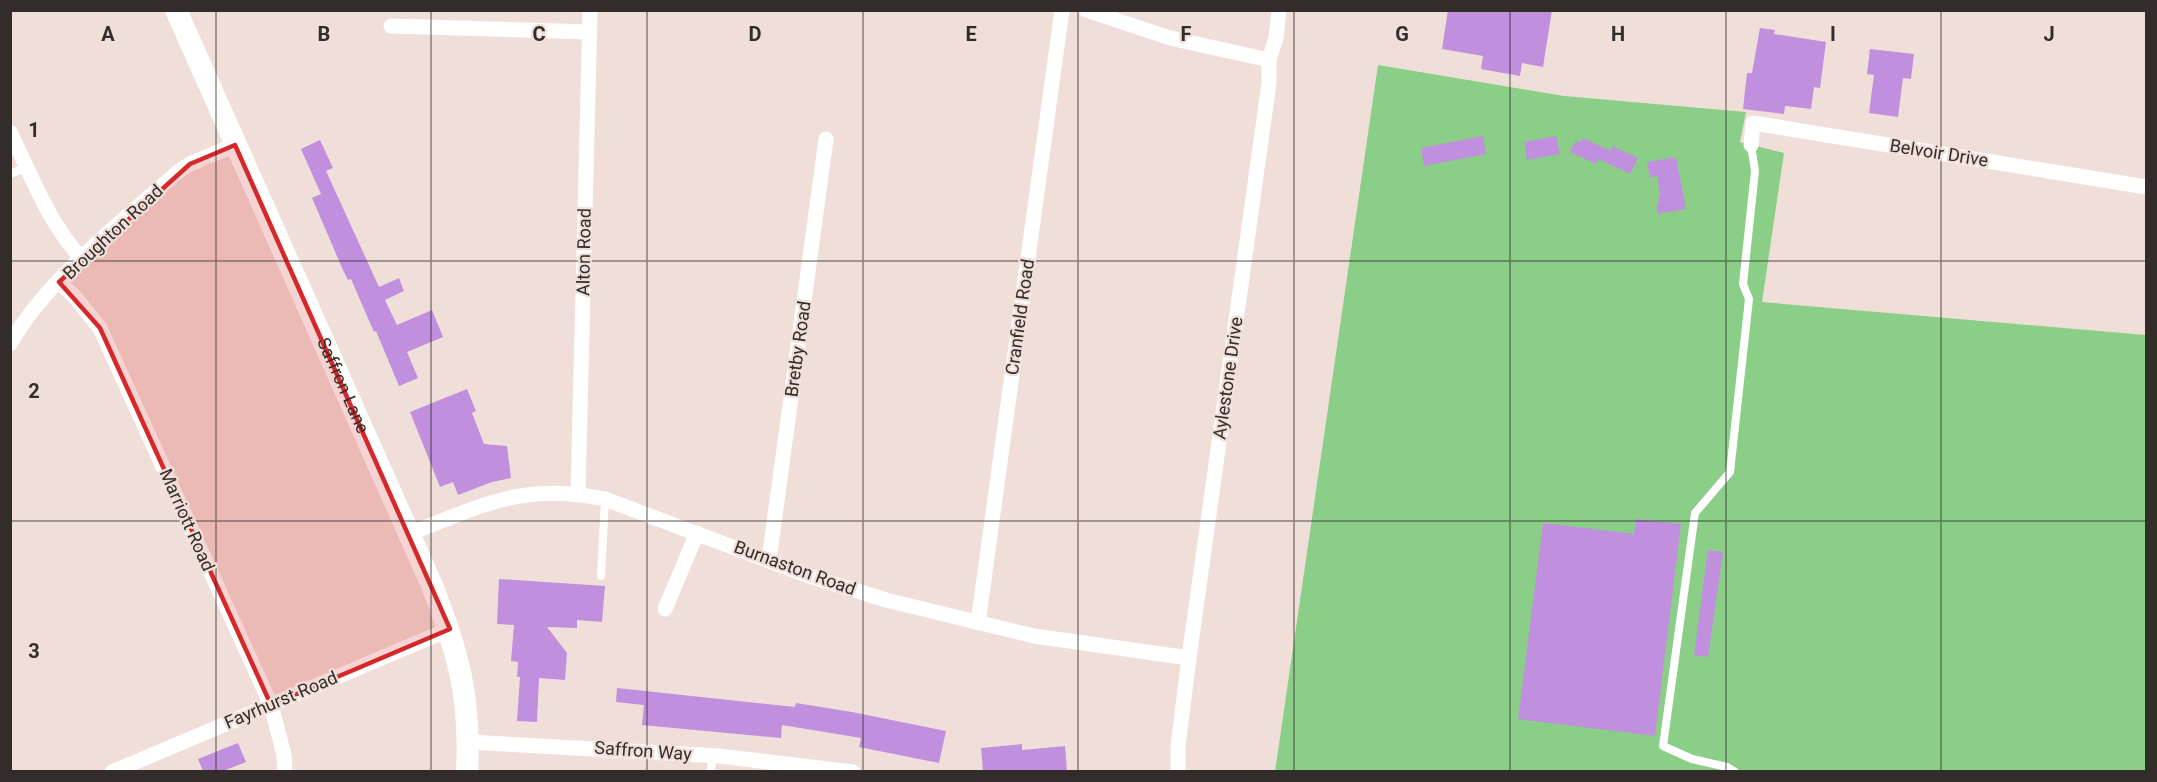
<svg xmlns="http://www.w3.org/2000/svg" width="2157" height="782" viewBox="0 0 2157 782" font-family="Roboto,sans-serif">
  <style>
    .green { fill: #8bce88 }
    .building { fill: #c08fde }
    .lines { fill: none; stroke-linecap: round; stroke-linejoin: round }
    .lane { stroke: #fff; stroke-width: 8 }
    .street { stroke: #fff; stroke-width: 15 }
    .secondary { stroke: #fff; stroke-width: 22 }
    .marked { fill: #d62828; fill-opacity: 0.2; stroke: #d62828; stroke-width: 4.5; stroke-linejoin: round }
    .grid { fill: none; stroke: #322c2a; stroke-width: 1.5; stroke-opacity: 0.55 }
    .labels { text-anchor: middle; stroke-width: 4.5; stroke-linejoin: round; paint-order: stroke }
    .street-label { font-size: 18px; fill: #322c2a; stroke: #f0dfd9 }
    .grid-label { font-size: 20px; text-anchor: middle; font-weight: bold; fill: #322c2a; stroke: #f0dfd9; stroke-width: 4.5; stroke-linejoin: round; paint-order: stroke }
  </style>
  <rect width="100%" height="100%" fill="#f0dfd9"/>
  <path class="green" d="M1378,65l186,31 182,16 -6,30 44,11 -22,149 384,33v436l-871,1z"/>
  <g class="building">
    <path d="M1448,10h104l-9,57 -21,-4 -2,13 -39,-7 2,-13 -41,-7z"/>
    <path d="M1760,28l15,2 -1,4 52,8 -6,46 -6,-1 -3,22 -26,-3 -1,8 -41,-5 4,-36h5z"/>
    <path d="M1870,49l44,5 -3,25 -8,-1 -5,39 -29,-4 5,-38 -7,-1z"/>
    <path d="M1483,136l3,18 -62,12 -3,-18z"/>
    <path d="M1556,136l4,18 -33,6 -3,-18z"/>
    <path d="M1583,138l28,13 1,-5 26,12 -8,16 -32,-15 -2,5 -26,-12 5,-10 7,-1z"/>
    <path d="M320,140l13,28 -7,3 53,116 20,-9 5,13 -19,9 12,25 35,-15 11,27 -36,15 11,26 -19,8 -23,-55 -2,1 -23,-53 -3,1 -5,-10 -31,-72 9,-4 -20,-45z"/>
    <path d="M1676,157l10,52 -28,5 -1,-7 3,-14 -3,-17 -7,1 -3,-15z"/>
    <path d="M467,389l9,22 -4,2 12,31 23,2 4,32 -19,4 -34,13 -5,-13 -13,5 -30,-75z"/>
    <path d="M1636,519l45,5 -26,212 -137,-17 25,-196 91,11z"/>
    <path d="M1708,550l15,2 -15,105 -14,-2z"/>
    <path d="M499,579l106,7 -3,36 -25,-2v8l-30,-1 20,26 -2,27 -26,-2 -2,44 -20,-1 3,-44h-3l1,-15 -7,-1 3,-36 -17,-1z"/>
    <path d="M617,688l178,19 1,-4 56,9 94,19 -7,32 -80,-16 2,-9 -79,-13 -1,13 -139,-13 2,-20 -28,-3z"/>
    <path d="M238,743l8,19 -23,9h-20l-5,-12z"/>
    <path d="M1022,744v6l43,-4 2,25h-84l-2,-23z"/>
  </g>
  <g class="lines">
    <g class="lane">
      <path d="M10,174l17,-7"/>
      <path d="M601,576l4,-77"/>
      <path d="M711,772l1,-16"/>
      <path d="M1735,772l-8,-5 -35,-8 -29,-13 32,-233 35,-41 19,-173 -6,-15 12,-113 -4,-26"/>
    </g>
    <g class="street">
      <path d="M1086,10l84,28 99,22"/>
      <path d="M391,26l198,6"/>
      <path d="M10,132c22,45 38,90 72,127"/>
      <path d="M1751,145l2,-22 393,64"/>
      <path d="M59,282l17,16 24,30 171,377 13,50 1,17"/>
      <path d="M10,344c36,-64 114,-124 169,-173l11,-7 45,-19"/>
      <path d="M578,494l12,-484"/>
      <path d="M409,534c36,-14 81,-35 118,-39 27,-4 52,-1 78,4l204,77 77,24 148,36 155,22"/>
      <path d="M769,560l57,-421"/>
      <path d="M665,609l32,-76"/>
      <path d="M978,623l84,-613"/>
      <path d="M468,742l251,14 134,16"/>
      <path d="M112,772l338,-143"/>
      <path d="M1178,772v-26l11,-88 80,-575v-23l7,-22 3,-28"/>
    </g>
    <path class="secondary" id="s1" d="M176,10l255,573c27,68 40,114 36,189"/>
  </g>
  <path class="marked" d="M235,145l215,484 -179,76 -171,-377 -41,-46 131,-118z"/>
  <path class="grid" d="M216,10v762M431,10v762M647,10v762M863,10v762M1078,10v762M1294,10v762M1510,10v762M1726,10v762M1941,10v762M10,261h2136M10,521h2136"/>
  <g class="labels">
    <g class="street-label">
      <text transform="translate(1939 153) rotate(9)" y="6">Belvoir Drive</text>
      <text transform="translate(113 232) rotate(-43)" y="6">Broughton Road</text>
      <text transform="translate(584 252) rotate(-89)" y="6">Alton Road</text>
      <text transform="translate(1020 317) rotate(-82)" y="6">Cranfield Road</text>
      <text transform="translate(798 349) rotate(-82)" y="6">Bretby Road</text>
      <text transform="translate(1228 378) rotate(-82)" y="6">Aylestone Drive</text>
      <text dy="6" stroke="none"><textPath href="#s1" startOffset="411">Saffron Lane</textPath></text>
      <text transform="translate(187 520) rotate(66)" y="6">Marriott Road</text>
      <text transform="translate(795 568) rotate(20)" y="6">Burnaston Road</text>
      <text transform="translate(281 700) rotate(-23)" y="6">Fayrhurst Road</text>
      <text transform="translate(643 751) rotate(4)" y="6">Saffron Way</text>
    </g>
  </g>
  <g class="grid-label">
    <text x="108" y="41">A</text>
    <text x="324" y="41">B</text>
    <text x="539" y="41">C</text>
    <text x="755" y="41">D</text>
    <text x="971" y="41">E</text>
    <text x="1186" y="41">F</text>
    <text x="1402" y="41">G</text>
    <text x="1618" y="41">H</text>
    <text x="1833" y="41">I</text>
    <text x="2049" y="41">J</text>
    <text x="34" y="137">1</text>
    <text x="34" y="398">2</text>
    <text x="34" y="658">3</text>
  </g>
  <rect width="2157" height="782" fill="none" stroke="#322c2a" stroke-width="24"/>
</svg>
